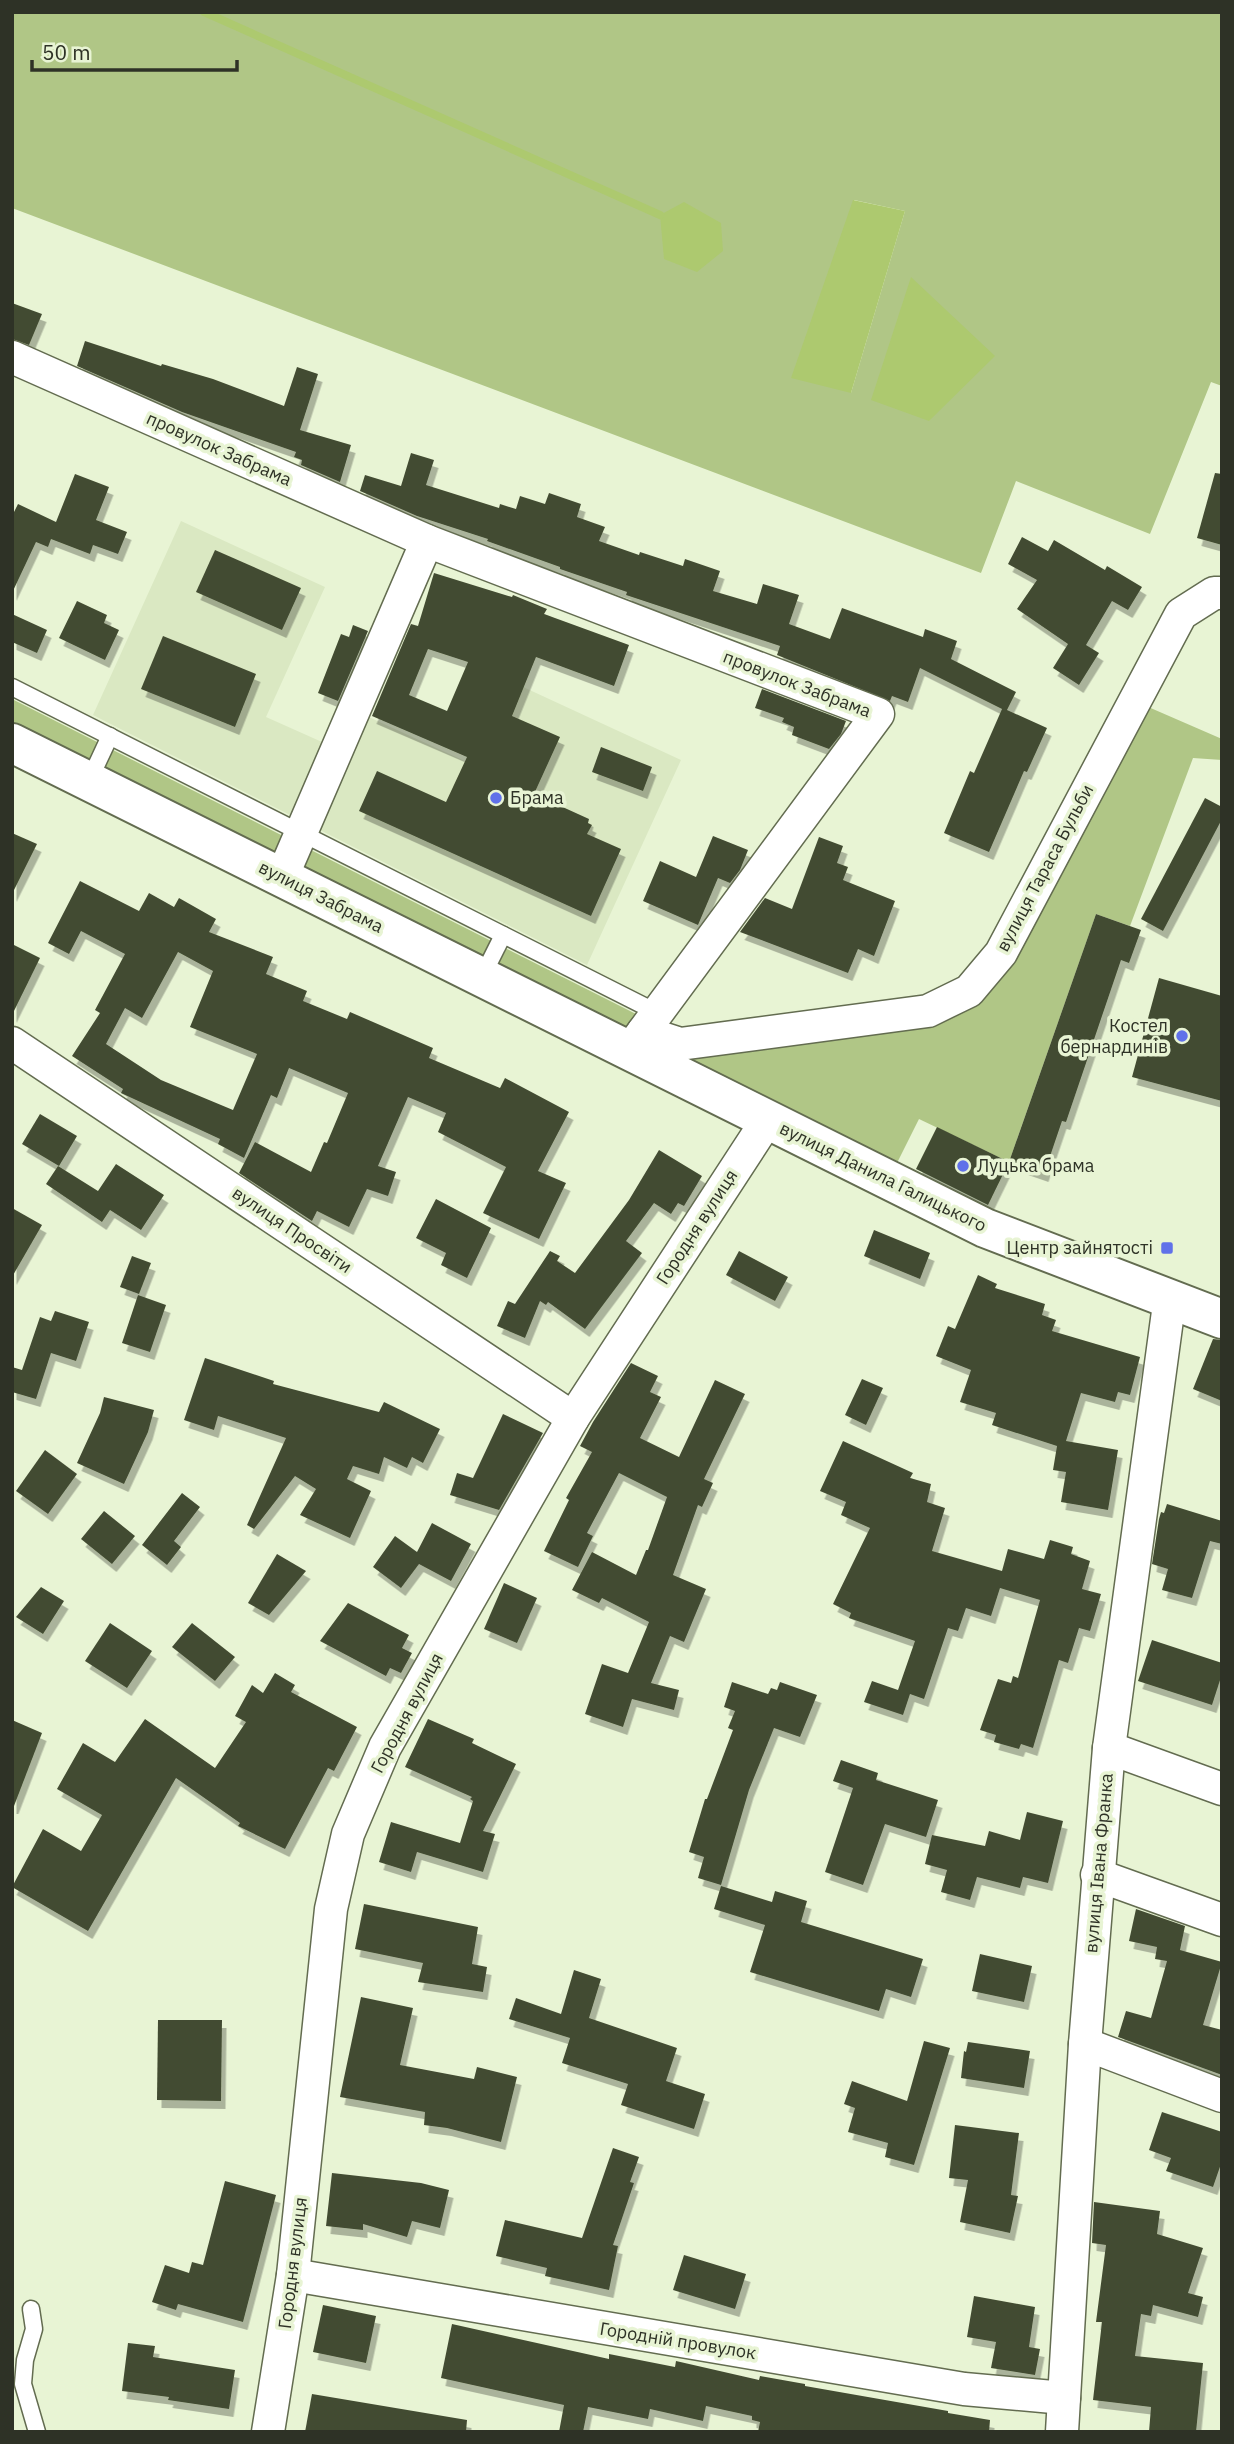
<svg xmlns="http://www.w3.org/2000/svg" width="1234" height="2444" viewBox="0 0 1234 2444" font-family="'IBM Plex Sans',sans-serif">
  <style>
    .built { fill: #dae8c2 }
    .green { fill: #b0c686; fill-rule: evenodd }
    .water { fill: #adc96f }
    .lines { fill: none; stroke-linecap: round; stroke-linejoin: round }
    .stream { stroke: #adc96f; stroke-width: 8 }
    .building { fill: #434c32; fill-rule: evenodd; filter: url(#shadow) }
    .service-casing { stroke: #636c50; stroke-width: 19 }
    .minor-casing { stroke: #636c50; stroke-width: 35 }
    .secondary-casing { stroke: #636c50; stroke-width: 42 }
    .service { stroke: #fff; stroke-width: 16 }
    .minor { stroke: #fff; stroke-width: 32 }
    .secondary { stroke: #fff; stroke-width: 38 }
    .poi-dot { fill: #6071e9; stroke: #e8f4d4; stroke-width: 2.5 }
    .labels { text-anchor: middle; stroke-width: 7; stroke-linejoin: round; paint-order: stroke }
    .street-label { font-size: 18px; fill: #2e3226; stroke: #e8f4d4 }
    .poi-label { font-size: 18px; fill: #2e3226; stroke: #e8f4d4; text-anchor: start }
  </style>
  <defs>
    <filter id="shadow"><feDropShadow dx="4.5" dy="8" stdDeviation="0" flood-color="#0004"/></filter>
  </defs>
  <rect width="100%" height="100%" fill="#e8f4d4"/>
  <g class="built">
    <path d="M181,521l144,66 -59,130 65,29 -31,74 -207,-105z"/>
    <path d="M506,679l175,81 -94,205 -275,-139 48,-113 107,49z"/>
  </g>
  <g class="green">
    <path d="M12,12h1210v374l-11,-4 -61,152 -134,-53 -35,92 -969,-365zM854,200l51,11 -54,182z"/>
    <path d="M12,699l279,141 -8,17 -271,-135z"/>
    <path d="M1146,706l76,33v21l-29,-2 -63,168 -34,-12 -87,248 -90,-43 -22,44 -214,-107 294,-55z"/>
    <path d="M303,846l333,168 -8,15 -333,-166z"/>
  </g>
  <g class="water">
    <path d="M853,200l52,11 -54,182 -60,-15z"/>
    <path d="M684,202l37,21 2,28 -26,21 -33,-13 -4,-44z"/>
    <path d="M911,277l84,79 -66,65 -58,-21z"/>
  </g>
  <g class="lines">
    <path class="stream" d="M204,12l456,203"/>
  </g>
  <g class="building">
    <path d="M12,303l30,11 -13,31 -17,-6z"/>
    <path d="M85,341l76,25 1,-2 51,15 71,27 13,-39 21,7 -18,56 51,15 -11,37 -39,-17 1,-5 -8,-3 2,-5 -114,-40 -105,-46z"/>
    <path d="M411,453l23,7 -8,25 73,23 1,-4 16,5 4,-13 25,8 4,-11 32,11 -4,13 28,10 -6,14 40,14 1,-3 43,14 2,-7 35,12 -7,20 44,13 6,-20 36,11 -10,29 41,15 12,-31 81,29 2,-8 32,12 -6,18 65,33 -9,18 40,18 -20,44 -3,-1 -35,81 -45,-19 26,-62 4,2 28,-64 -82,-41 -12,34 -16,-6 -2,5 -113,-46 3,-9 -154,-51 1,-3 -67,-23v-2l-73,-26 1,-2 -71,-23 -57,-25 5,-16 36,11z"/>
    <path d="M1215,473l7,1v71l-25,-7z"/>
    <path d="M75,474l34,13 -13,33 31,12 -9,22 -25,-9 -3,9 -39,-15 -3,8 -12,-5 -24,51v-77l6,-12 38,18z"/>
    <path d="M1022,537l26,14 6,-11 51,30 2,-4 35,21 -14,23 -16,-9 -26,44 13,8 -20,32 -26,-17 15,-24 -51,-35 20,-29 -29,-16z"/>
    <path d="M215,550l86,38 -19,42 -86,-38z"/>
    <path d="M434,573l78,24 1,-2 34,14 -3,5 85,31 -15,41 -78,-29 -24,59 48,21 -26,57 55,25 -1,4 4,2 -5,9 34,15 -30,67 -232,-105 18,-40 69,31 21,-45 -95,-41 39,-92 7,2zM428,649l40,13 -21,49 -38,-16z"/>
    <path d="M77,601l30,14 -3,8 15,7 -14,30 -46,-22z"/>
    <path d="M12,614l35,16 -10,23 -25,-11z"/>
    <path d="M353,625l15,6 -30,70 -20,-8 23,-59 8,3z"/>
    <path d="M163,636l93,38 -21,53 -94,-38z"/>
    <path d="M762,689l84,32 -5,13 -12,15 -37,-14 2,-8 -12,-5 2,-4 -29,-10z"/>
    <path d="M601,747l51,20 -9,24 -51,-19z"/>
    <path d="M1205,798l17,9v12l-59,112 -22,-12z"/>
    <path d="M12,833l25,11 -25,50z"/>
    <path d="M713,836l35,14 -8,20 -10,13 -12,-5 -20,47 -55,-24 17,-40 36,16z"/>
    <path d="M819,837l24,9 -6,17 11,4 -5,13 52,21 -21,55 -16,-7 -10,24 -108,-41 25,-34 27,11z"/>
    <path d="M80,881l59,30 10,-18 25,14 5,-9 37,21 -7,13 64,25 -7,17 41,17 -4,10 44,18 3,-7 83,36 -4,10 71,30 5,-10 64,34 -31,59 28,12 -27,56 -56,-26 23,-46 -68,-35 8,-19 -38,-16 -30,69 18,6 -8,24 -21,-7 -18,38 -32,-16 -5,10 -73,-48 16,-31 56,30 13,-30 3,1 21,-50 -59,-25 -12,30 -6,-3 -27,63 -26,-14 2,-5 -99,-46 2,-4 -51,-33 28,-43 -5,-3 30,-56 -44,-23 -12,23 -21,-11zM178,952l35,19 -23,56 67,27 -24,56 -72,-30 -55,-36 19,-36 17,10z"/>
    <path d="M1096,914l45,16 -12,33 -8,-3 -55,162 -4,-1 -18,53 -35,-12z"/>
    <path d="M12,944l28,14 -28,57z"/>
    <path d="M1159,978l63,18v105l-90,-24z"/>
    <path d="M40,1114l37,22 -18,30 -37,-22z"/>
    <path d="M937,1127l72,35 -21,43 -72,-36z"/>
    <path d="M659,1150l43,26 -18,30 -6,-3 -7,11 -17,-11 -28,38 16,12 -57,76 -37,-27 -2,3 -6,-4 -15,37 -28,-12 11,-25 7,3 35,-53 10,5 -3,5 18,12 54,-73z"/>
    <path d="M116,1164l48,31 -23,35 -31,-20 -8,12 -56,-38 12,-18 40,25z"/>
    <path d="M436,1199l55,29 -24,50 -26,-13 5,-12 -30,-15z"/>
    <path d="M12,1208l30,17 -30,52z"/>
    <path d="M874,1230l56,23 -10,26 -56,-23z"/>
    <path d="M739,1251l49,26 -13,24 -49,-26z"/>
    <path d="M132,1256l19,7 -12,31 -19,-7z"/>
    <path d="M978,1275l19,9 -2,4 50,16 -3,11 14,5 -4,11 88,26 -10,38 -12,-3 -3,10 -34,-9 -15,48 52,9 -10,60 -47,-8 5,-30 -13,-2 4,-24 -65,-21 4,-12 -36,-11 11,-32 -35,-14 12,-30 7,3z"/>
    <path d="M138,1295l28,10 -16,47 -28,-9z"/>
    <path d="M55,1311l34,11 -13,39 -25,-8 -15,46 -24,-7v-25l10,3 18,-53 11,4z"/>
    <path d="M1213,1339l9,1v61l-29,-12z"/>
    <path d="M205,1358l69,23 -1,3 106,28 5,-10 56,27 -17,34 -11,-6 -5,11 -23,-11 -5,17 -26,-8 -6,13 24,12 -21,47 -50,-23 16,-26 -21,-13 -41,53 -7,-4 39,-87 -68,-22 -4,14 -30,-10z"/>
    <path d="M631,1363l27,13 -8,16 11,5 -21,41 39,19 36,-77 30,14 -41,85 9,4 -11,24 -4,-2 -25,70 33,14 -22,53 -14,-6 -19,47 28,7 -5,20 -42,-11 -9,28 -38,-13 17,-50 26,9 21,-51 -47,-24 -3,5 -27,-13 20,-38 44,23 10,-25h2l19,-53 -48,-24 -32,60 6,3 -15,31 -34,-16 25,-51 -3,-2 26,-46 -12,-6 13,-24z"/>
    <path d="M862,1379l21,9 -17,37 -21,-10z"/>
    <path d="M104,1397l50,13 -6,22 -24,52 -47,-21 23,-50z"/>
    <path d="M503,1414l40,19 -44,77 -49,-15 7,-22 16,5z"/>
    <path d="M843,1441l70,32 -3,5 21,6 -4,18 18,6 -13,43 70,20 6,-22 36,10 6,-19 23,7 -2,7 19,7 -8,28 19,5 -11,37 -11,-3 -11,35 -9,-3 -26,88 -12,-4 -2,5 -25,-7 2,-7 -16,-5 18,-51 13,4 2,-7 5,2 22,-78 -40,-12 -9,28 -25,-8 -8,23 -10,-3 -24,71 -14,-5 -7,21 -39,-13 8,-21 26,9 17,-49 -66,-23 2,-5 -18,-9 37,-76 -29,-13 5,-13 -26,-11z"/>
    <path d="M45,1450l32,24 -29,40 -32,-23z"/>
    <path d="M182,1493l18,14 -26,34 7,6 -14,18 -25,-20z"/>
    <path d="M1167,1504l55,17v23l-12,-3 -18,57 -30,-8 6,-21 -16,-5 7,-45 2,-7 3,1z"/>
    <path d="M104,1511l31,25 -23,28 -31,-25z"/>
    <path d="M432,1523l39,21 -20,37 -32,-17 -18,24 -28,-21 22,-31 22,16z"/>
    <path d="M277,1554l29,17 -37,44 -21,-12z"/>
    <path d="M504,1583l33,15 -20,45 -33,-14z"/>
    <path d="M41,1587l23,14 -21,33 -27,-17z"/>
    <path d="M348,1603l61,32 -7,13 10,5 -11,20 -11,-5 -4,8 -66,-35z"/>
    <path d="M110,1623l42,28 -25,37 -42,-27z"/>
    <path d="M192,1623l43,34 -20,24 -43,-34z"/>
    <path d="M1152,1640l70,23v11l-10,31 -74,-24z"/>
    <path d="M275,1673l20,12 -4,7 66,35 -23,44 -6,-3 -43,81 -47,-23 2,-3 -64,-45 -88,153 -76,-44 31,-58 38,22 21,-36 -45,-26 26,-46 32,19 30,-43 70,49 31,-46 -11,-6 17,-31 11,8z"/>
    <path d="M732,1682l36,12 3,-6 6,2 3,-8 37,13 -17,42 -26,-9 -25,62 -28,95 -23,-7 6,-21 -15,-5 16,-53h2l26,-69 -5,-2 7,-17 -11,-4z"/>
    <path d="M428,1719l46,20 -2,4 44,21 -33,67 12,3 -12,38 -66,-20 -6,20 -32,-10 12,-40 69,21 13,-42 -3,-2 2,-2 -67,-30z"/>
    <path d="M12,1720l30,13 -28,73h-2z"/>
    <path d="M841,1760l37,13 -2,7 62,20 -12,37 -41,-13 -22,61 -38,-13 28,-84 -20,-7z"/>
    <path d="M1027,1812l36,9 -15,62 -25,-6 -3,11 -43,-11 -7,23 -29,-8 6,-22 -22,-6 7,-29 53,11 4,-15 31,9z"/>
    <path d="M721,1886l51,16 3,-11 32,10 -6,21 122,37 -12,38 -25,-8 -7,22 -129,-39 15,-47 -51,-16z"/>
    <path d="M364,1904l114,23 -6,37 15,3 -4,25 -65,-10 5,-19 -68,-14z"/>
    <path d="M1136,1909l49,17 -5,24 42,12 -19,63 19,5v45l-104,-38 8,-26 25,7 16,-57 -12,-2 2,-12 -28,-6z"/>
    <path d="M980,1954l52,12 -8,36 -52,-11z"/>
    <path d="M574,1970l27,9 -12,39 88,30 -11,33 39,13 -11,35 -73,-24 7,-21 -66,-21 8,-25 -61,-19 7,-21 45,16z"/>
    <path d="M361,1997l52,11 -13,57 74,14 3,-12 40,10 -16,65 -54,-14 -23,-3 1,-13 -85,-15z"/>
    <path d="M158,2020h64l-1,81 -64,-1z"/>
    <path d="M924,2041l26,7 -36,117 -29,-8 3,-14 -40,-11 7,-24 -11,-4 8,-23 55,20z"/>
    <path d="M968,2042l62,9 -6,37 -63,-10 3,-27 2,1z"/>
    <path d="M1162,2112l60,20v29l-9,26 -47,-16 5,-13 -22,-8z"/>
    <path d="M955,2125l64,8 -8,62 7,1 -8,37 -50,-11 8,-42 -19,-2z"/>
    <path d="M613,2148l26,9 -9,25 4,1 -21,62 5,1 -9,44 -64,-14 2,-8 -51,-12 9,-36 77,18z"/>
    <path d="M332,2173l89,10 28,7 -9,38 -28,-7 -5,16 -44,-13v6l-37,-4z"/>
    <path d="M225,2181l51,14 -33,127 -65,-18 -2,6 -24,-8 13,-37 24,8 3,-11 11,3z"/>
    <path d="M1094,2202l66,9 -3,23 46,14 -15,45 15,4 -5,20 -45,-12 -2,11 -10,-2 -6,42 68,7 -7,69h-47l2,-25 -58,-7 9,-78h-6l10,-77 -14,-2z"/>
    <path d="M684,2255l62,19 -11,35 -62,-19z"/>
    <path d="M974,2296l61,11 -6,40 11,2 -5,26 -44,-7 5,-26 -29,-5z"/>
    <path d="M323,2305l53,11 -10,47 -53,-11z"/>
    <path d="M452,2324l157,35v-5l66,13 1,-6 83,19 1,-4 45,8v2l143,25v2l42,7 -1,12h-231l2,-10 -8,-2v-4l-46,-10 -3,15 -53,-12 -2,10 -60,-12 -5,25h-24l5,-27 -123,-27z"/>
    <path d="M128,2343l27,3 -2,11 82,13 -6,39 -61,-9 1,-3 -47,-6z"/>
    <path d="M312,2394l155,26 -1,12h-161z"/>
  </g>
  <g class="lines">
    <g class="service-casing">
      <g id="service">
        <path d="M12,687l644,325"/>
        <path d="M89,781l21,-45"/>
        <path d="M482,977l21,-42"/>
        <path d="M31,2309l3,20 -9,31 -2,24 14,48"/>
      </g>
    </g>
    <g class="minor-casing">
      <g id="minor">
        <path d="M12,357l415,184 451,173 -235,318"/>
        <path d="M282,877l145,-336"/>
        <path d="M12,1043l561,375"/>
        <path d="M631,1048l12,-16 37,12 248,-33 41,-20 32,-38 180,-339 33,-21h8"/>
        <path d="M1109,1748l113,41"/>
        <path d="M1097,1875l125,45"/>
        <path d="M1085,2044l137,52"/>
        <path d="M293,2275l671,114 100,9"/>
        <path d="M268,2432l25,-157 38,-366 17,-75 37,-87 188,-329 195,-299"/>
        <path d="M1062,2432l23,-388 24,-296 61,-451"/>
      </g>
    </g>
    <g class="secondary-casing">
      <path id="secondary" d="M12,743l973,485 237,91"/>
    </g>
    <use href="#service" class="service"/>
    <use href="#minor" class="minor"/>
    <use href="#secondary" class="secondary"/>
  </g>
  <g class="poi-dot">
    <circle cx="496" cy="798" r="7"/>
    <circle cx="1182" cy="1036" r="7"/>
    <circle cx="963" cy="1166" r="7"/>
    <rect x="1160" y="1241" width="14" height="14" rx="3.5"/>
  </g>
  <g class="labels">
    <g class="street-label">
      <text transform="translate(219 449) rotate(24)" y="6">провулок Забрама</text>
      <text transform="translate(797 684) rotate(21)" y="6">провулок Забрама</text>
      <text transform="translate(1045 868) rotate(-62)" y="6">вулиця Тараса Бульби</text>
      <text transform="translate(321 897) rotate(27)" y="6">вулиця Забрама</text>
      <text transform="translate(883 1177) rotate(26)" y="6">вулиця Данила Галицького</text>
      <text transform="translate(697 1227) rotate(-57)" y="6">Городня вулиця</text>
      <text transform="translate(292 1230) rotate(34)" y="6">вулиця Просвіти</text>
      <text transform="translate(407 1713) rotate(-62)" y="6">Городня вулиця</text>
      <text transform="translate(1099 1863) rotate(-85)" y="6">вулиця Івана Франка</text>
      <text transform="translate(293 2263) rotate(-83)" y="6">Городня вулиця</text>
      <text transform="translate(678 2341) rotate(9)" y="6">Городній провулок</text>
    </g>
    <g class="poi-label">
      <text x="510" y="804">Брама</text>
      <text x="1168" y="1032" text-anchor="end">Костел<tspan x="1168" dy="21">бернардинів</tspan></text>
      <text x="977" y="1172">Луцька брама</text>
      <text x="1153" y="1254" text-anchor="end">Центр зайнятості</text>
    </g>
  </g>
  <rect width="1234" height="2444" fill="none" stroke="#2e3226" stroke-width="28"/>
  <path d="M32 60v10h205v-10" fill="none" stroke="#2e3226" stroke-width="3.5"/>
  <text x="42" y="60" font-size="21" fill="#2e3226" stroke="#e8f4d4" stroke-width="5" paint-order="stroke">50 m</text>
</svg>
